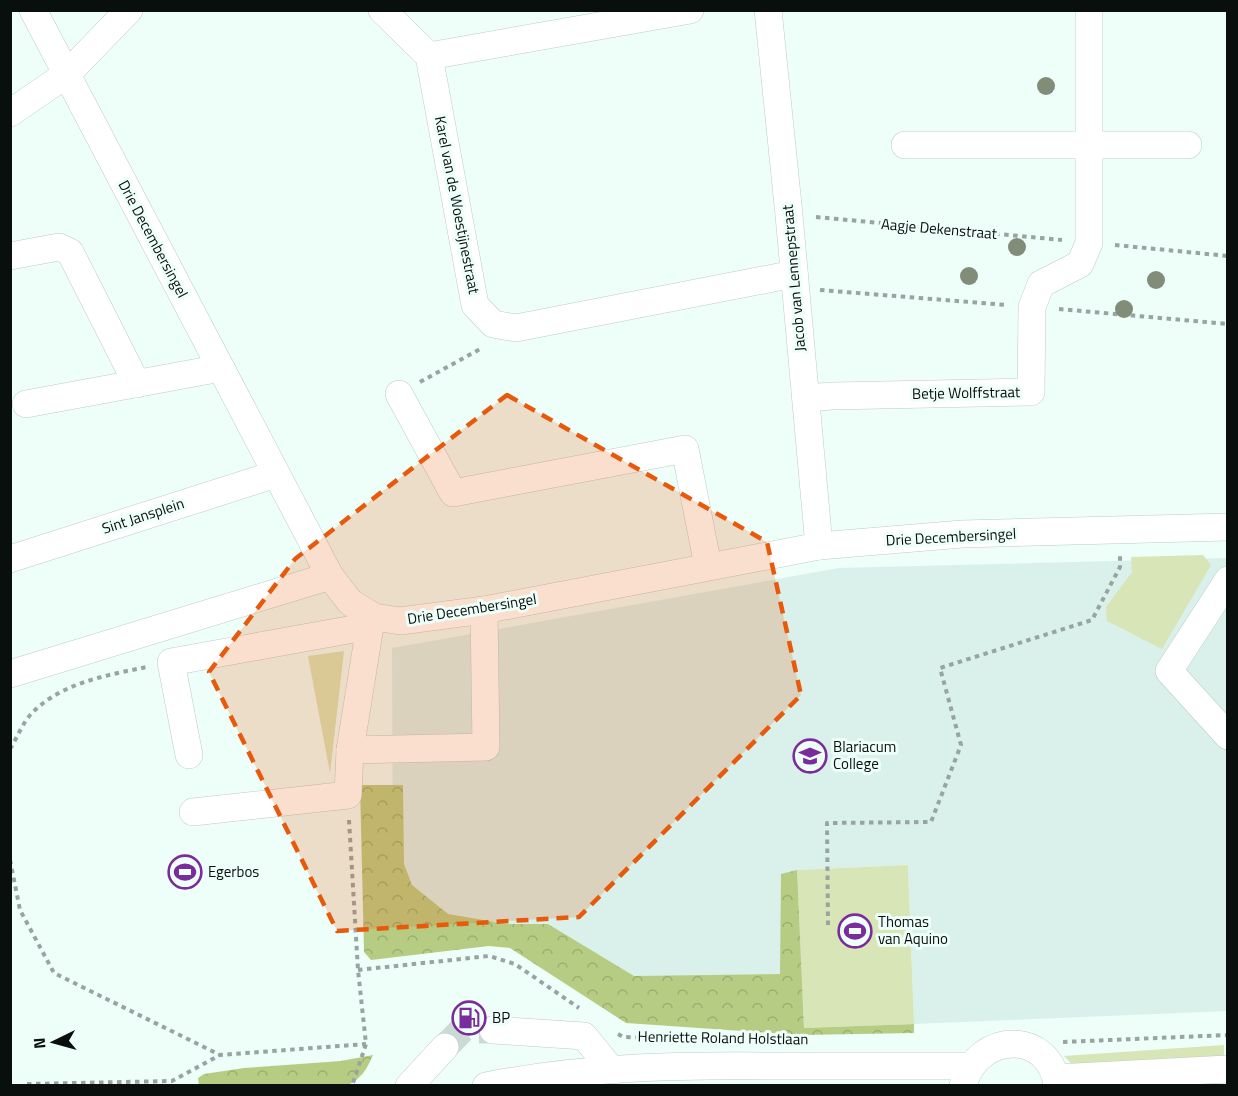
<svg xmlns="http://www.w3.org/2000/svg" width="1238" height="1096" viewBox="0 0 1238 1096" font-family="'Titillium Web',sans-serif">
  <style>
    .built { fill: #d9f1ea }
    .grass { fill: #d7e5b7 }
    .forest { fill: url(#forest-crowns) }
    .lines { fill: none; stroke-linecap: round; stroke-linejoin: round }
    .minor-tunnel { stroke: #ccdad6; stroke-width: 27; stroke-dasharray: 27 14; stroke-linecap: butt }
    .minor-casing { stroke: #bdccc8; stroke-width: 28 }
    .path { stroke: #98a4a0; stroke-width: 4; stroke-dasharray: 4.5 4.5; stroke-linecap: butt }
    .minor { stroke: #fff; stroke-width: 27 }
    .tree { fill: #818c79 }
    .marked { fill: #e8590c; fill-opacity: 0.2; stroke: #e8590c; stroke-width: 4.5; stroke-dasharray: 12 8; stroke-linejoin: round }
    .labels { text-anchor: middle; stroke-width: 6; stroke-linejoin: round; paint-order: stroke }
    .street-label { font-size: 15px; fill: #090f0d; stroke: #eefef9 }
    .poi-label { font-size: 15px; fill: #090f0d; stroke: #eefef9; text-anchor: start }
  </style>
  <defs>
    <pattern id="forest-crowns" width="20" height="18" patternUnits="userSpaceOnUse" patternTransform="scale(1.5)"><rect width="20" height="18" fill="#b7cc83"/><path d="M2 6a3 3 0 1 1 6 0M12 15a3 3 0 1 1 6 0" fill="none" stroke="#9cae70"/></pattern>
  </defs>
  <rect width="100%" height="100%" fill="#eefef9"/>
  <path class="built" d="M1227,558v453l-313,13 -6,-159 -111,5 6,123 -181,4 -112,-61 -117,-12 -1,-276 447,-80z"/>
  <g class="grass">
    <path d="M1203,555l8,10 -49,84 -55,-28 -1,-14 26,-35 -1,-15z"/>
    <path d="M344,651l-14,122 -22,-117z"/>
    <path d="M908,865l6,159 -110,4 -7,-158z"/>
    <path d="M1224,1045v17l-151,3 -9,-9z"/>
  </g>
  <g class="forest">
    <path d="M360,785h43l1,79 8,21 36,29 58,10h42l86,52 146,-2 1,-100 16,-4 7,158 110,-4v9l-112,2 -176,-12 -116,-75 -21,-2 -118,14 -7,-8z"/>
    <path d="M373,1055c-6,14 -11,23 -25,30h-149l-1,-7 6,-4 40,-6 97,-7z"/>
  </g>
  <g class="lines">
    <path class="minor-tunnel" d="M445,1047l17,-17h31"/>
    <g class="minor-casing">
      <g id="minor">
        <path d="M33,10l297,566 20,26 24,15 26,4 84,-11 335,-64 143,-12 266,-7"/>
        <path d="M382,10l47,46 46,249 18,19 23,4 278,-54"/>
        <path d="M768,10l21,205 30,331"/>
        <path d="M429,56l261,-46"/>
        <path d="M10,113l57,-39 62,-64"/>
        <path d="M905,145h283"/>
        <path d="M10,256l49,-9 11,5 67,132"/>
        <path d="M399,394l54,99 232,-44 23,117"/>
        <path d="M806,398l26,-2 199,-4 1,-85 9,-23 39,-20 9,-21v-233"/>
        <path d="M26,404l195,-36"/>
        <path d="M10,559l266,-85"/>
        <path d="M1228,580l-59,91 59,65"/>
        <path d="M10,674l320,-98"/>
        <path d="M350,750l136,-3 -2,-137"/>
        <path d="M189,755l-18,-93 199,-36"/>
        <path d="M193,812l155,-17 2,-45 20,-124 4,-9"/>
        <path d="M493,1030l91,6 27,33"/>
        <path d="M1056,1078l172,-9"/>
        <path d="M409,1086l36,-39"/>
        <path d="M486,1086c95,-19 191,-21 288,-20 65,0 131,0 196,0"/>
        <path d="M963,1086c14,-56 88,-56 94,0"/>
      </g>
    </g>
    <g class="path">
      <path d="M816,217l246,23"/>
      <path d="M1115,245l113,11"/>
      <path d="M820,290l187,15"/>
      <path d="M1059,309l169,15"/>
      <path d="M420,382l62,-34"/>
      <path d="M10,749c7,-11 13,-27 22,-36 29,-30 75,-38 115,-46"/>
      <path d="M349,820l9,150 8,74 -14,42"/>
      <path d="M10,860l10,50 34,63 166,82"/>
      <path d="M828,925l-1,-102 104,-1 30,-77 -21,-77 152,-48 28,-53v-13"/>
      <path d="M358,970l131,-14 26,8 64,44"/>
      <path d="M618,1034l5,3 49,1"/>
      <path d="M1063,1042l165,-7"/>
      <path d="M27,1084l145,-3 48,-26 146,-11"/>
    </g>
    <use href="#minor" class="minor"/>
  </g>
  <g class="tree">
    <circle cx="1046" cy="86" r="9"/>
    <circle cx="1017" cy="247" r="9"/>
    <circle cx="969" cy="276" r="9"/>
    <circle cx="1156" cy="280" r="9"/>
    <circle cx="1124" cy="309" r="9"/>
  </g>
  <path class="marked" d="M507,395l260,147 34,153 -222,222 -242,14 -128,-259 86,-113z"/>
  <defs>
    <g id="school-ring" transform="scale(1.725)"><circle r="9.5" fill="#eefef9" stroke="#7b2c9c" stroke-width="1.5"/><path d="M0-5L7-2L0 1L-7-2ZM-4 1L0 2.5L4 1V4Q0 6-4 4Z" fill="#7b2c9c"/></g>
    <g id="stadium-ring" transform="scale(1.725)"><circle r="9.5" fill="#eefef9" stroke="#7b2c9c" stroke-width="1.5"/><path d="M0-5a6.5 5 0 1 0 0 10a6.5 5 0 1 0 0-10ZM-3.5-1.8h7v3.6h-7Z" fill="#7b2c9c"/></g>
    <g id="fuel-ring" transform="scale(1.725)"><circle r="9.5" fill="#eefef9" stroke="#7b2c9c" stroke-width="1.5"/><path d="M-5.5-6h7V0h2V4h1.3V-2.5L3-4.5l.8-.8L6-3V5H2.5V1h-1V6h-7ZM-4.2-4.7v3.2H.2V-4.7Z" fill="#7b2c9c"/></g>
  </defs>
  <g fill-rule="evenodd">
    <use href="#school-ring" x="810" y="756"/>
    <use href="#stadium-ring" x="185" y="872"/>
    <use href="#stadium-ring" x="855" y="931"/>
    <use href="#fuel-ring" x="469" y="1018"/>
  </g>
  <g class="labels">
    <g class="street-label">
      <text transform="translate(457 205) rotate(79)" y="5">Karel van de Woestijnestraat</text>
      <text transform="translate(939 229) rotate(5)" y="5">Aagje Dekenstraat</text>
      <text transform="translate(153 239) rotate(62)" y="5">Drie Decembersingel</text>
      <text transform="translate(794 278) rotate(-95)" y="5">Jacob van Lennepstraat</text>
      <text transform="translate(966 393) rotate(-1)" y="5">Betje Wolffstraat</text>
      <text transform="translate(143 516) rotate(-18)" y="5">Sint Jansplein</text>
      <text transform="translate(951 537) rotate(-3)" y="5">Drie Decembersingel</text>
      <text transform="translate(472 609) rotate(-9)" y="5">Drie Decembersingel</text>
      <text transform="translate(723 1038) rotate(1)" y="5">Henriette Roland Holstlaan</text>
    </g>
    <g class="poi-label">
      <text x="833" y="752">Blariacum<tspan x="833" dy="17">College</tspan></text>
      <text x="208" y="877">Egerbos</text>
      <text x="878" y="927">Thomas<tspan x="878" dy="17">van Aquino</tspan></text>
      <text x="492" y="1023">BP</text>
    </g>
  </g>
  <rect width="1238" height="1096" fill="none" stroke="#090f0d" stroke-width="24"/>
  <g transform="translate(54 1042) rotate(265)" stroke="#eefef9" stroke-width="4.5" paint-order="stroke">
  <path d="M0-4.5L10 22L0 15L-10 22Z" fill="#090f0d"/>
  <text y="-9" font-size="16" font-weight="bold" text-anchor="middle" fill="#090f0d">N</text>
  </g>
</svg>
